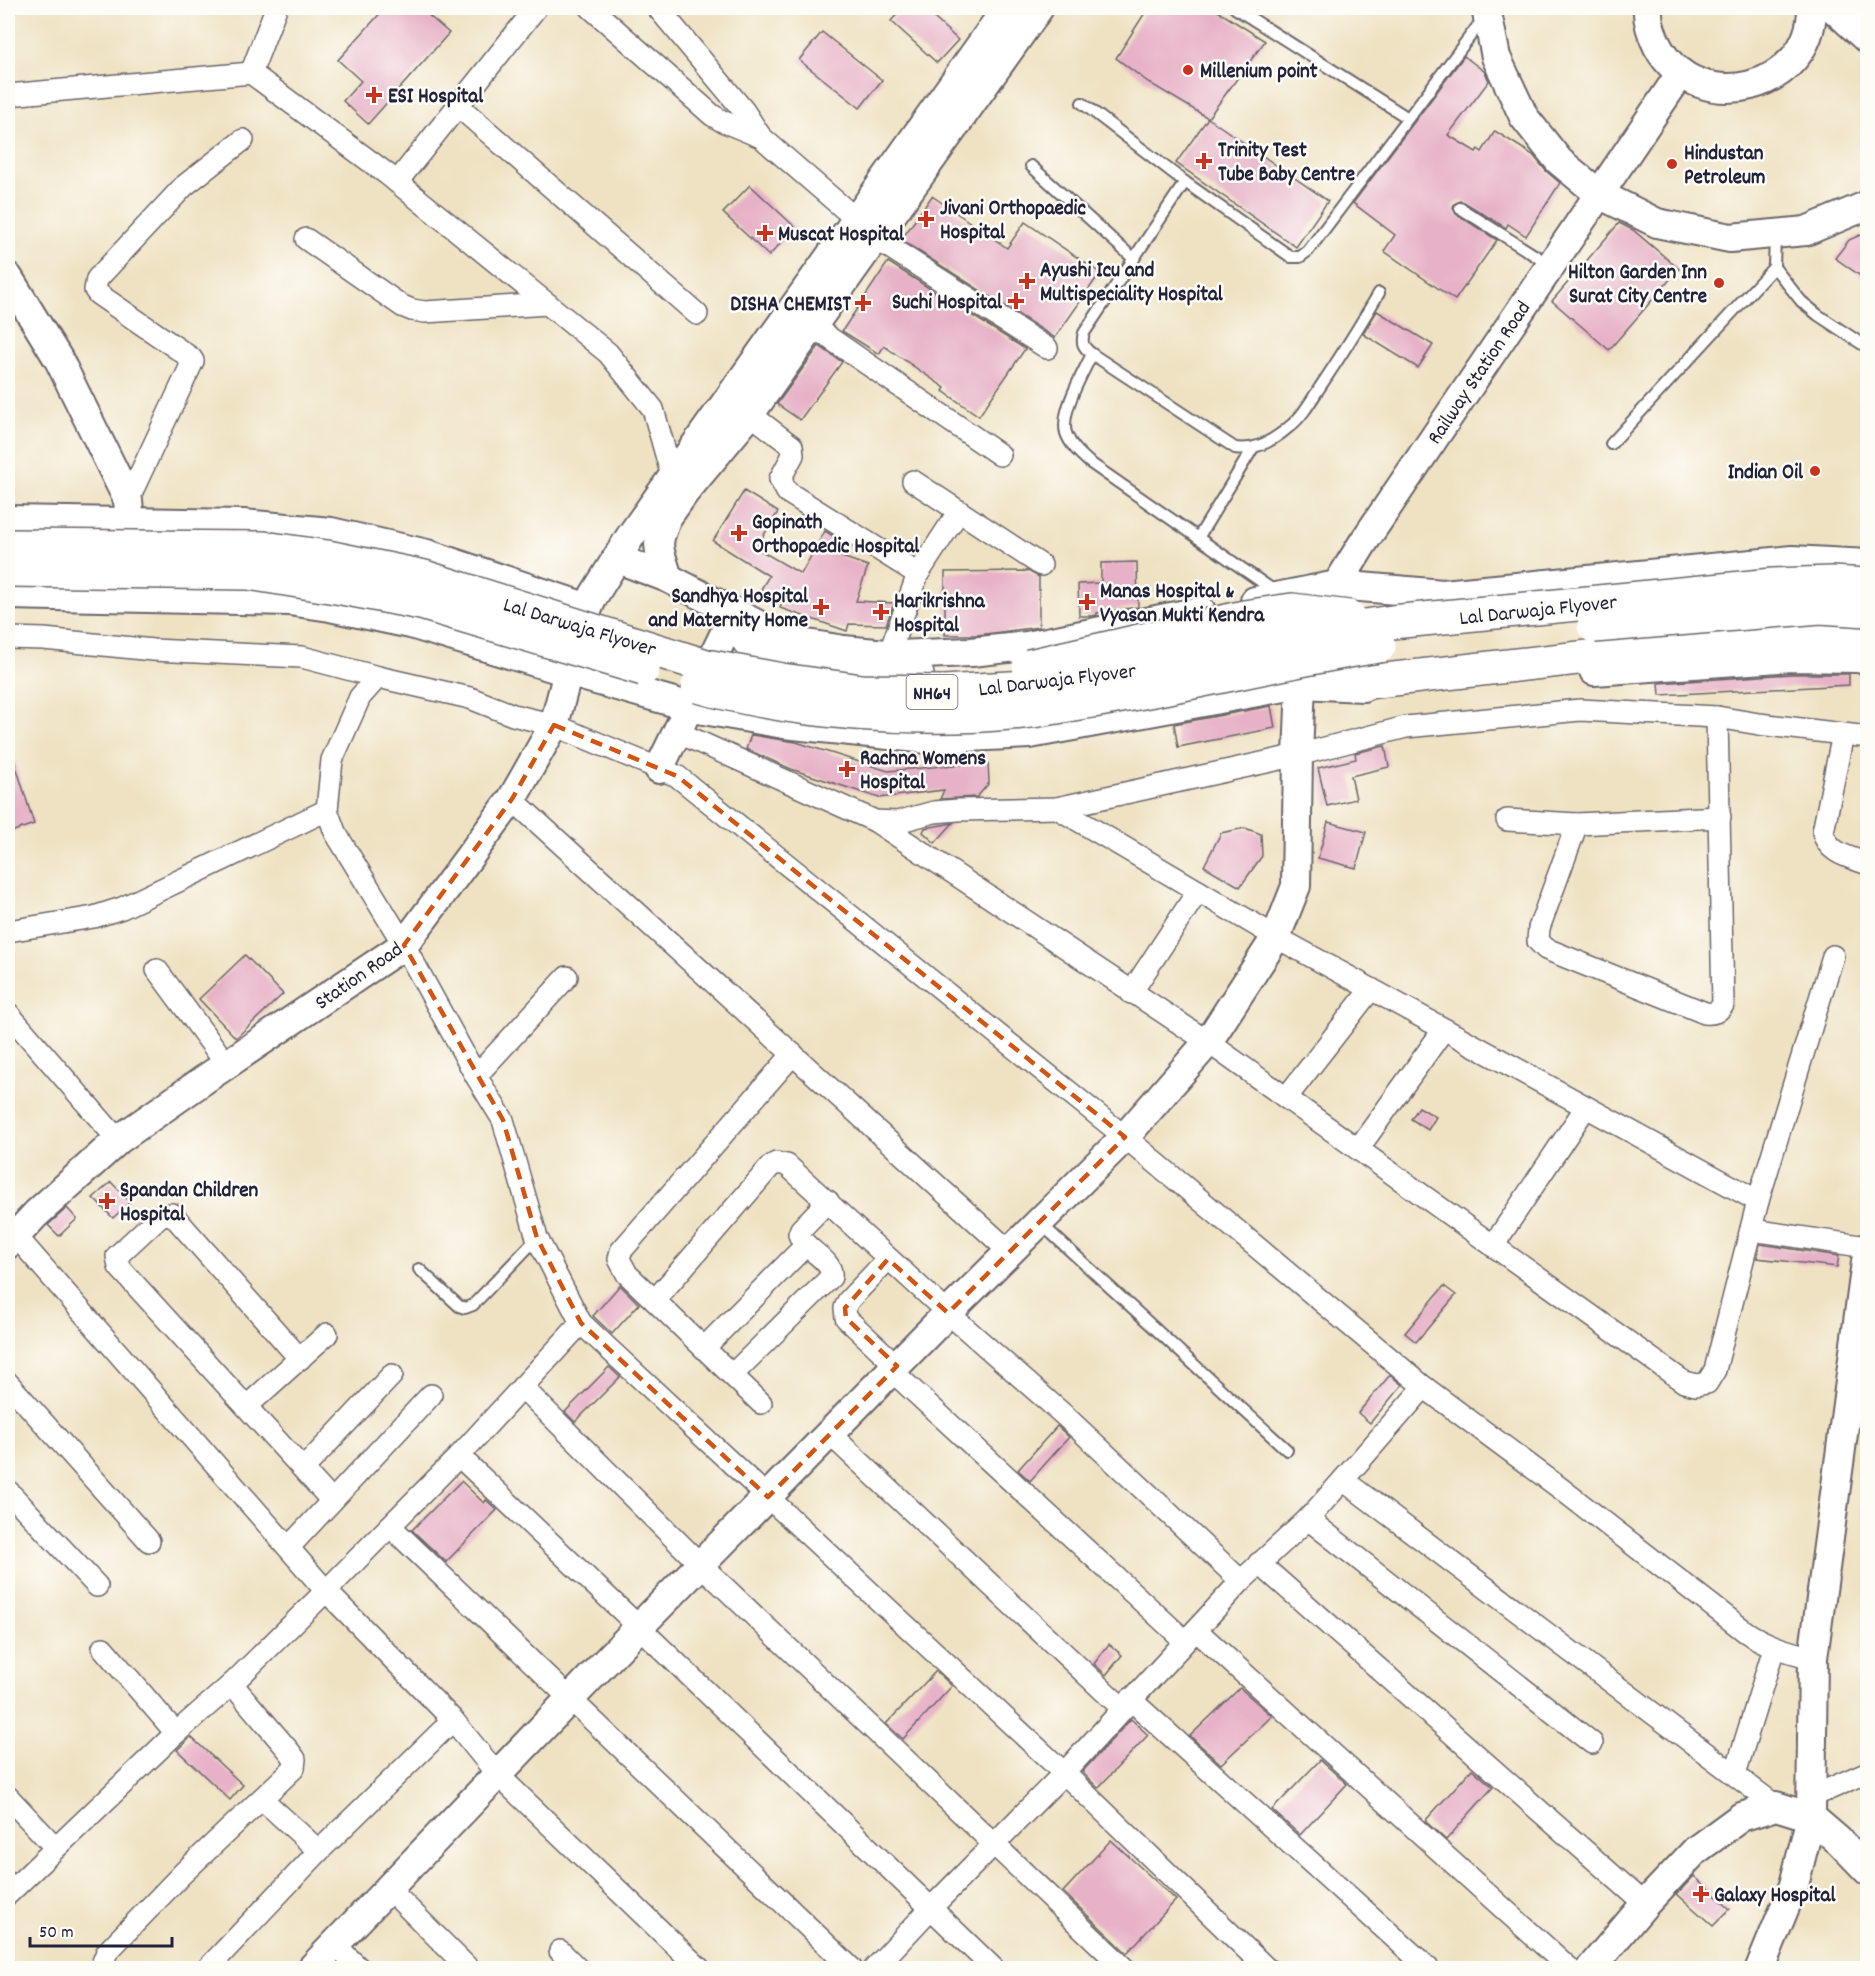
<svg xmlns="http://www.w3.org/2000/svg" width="1875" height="1976" viewBox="0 0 1875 1976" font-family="Dekko,sans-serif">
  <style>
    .building { fill: #e7b2c7 }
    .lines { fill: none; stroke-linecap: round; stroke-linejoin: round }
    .lane-casing { stroke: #6a656a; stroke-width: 14 }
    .street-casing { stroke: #6a656a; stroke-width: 24 }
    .secondary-casing { stroke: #6a656a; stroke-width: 32 }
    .highway-casing { stroke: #6a656a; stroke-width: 36 }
    .lane { stroke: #fff; stroke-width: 10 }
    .street { stroke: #fff; stroke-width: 21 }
    .secondary { stroke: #fff; stroke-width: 28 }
    .highway { stroke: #fff; stroke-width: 33 }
    .highway-bridge-casing { stroke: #6a656a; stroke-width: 36; stroke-linecap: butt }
    .highway-bridge { stroke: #fff; stroke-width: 33 }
    .marked { fill: none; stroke: #d45411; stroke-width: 4.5; stroke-dasharray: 12 8; stroke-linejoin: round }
    .poi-dot { fill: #c8321e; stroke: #fdfcf7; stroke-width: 2 }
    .labels { text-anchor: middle; stroke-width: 5; stroke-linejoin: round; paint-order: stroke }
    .shield { fill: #fdfcf7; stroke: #646373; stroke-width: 1.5 }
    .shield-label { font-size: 20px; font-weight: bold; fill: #22223b }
    .poi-label { font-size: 21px; font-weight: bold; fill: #22223b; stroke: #fdfcf7; text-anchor: start }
    .street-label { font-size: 21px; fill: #22223b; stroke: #fdfcf7 }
  </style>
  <rect width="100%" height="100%" fill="#fdfcf7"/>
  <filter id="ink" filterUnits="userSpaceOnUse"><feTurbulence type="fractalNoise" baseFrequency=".0167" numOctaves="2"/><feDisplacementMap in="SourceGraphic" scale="12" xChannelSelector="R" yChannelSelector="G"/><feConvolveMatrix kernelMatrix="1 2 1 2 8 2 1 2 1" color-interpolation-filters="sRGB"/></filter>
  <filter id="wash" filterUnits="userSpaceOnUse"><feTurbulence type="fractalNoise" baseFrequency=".008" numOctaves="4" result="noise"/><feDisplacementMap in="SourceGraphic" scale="24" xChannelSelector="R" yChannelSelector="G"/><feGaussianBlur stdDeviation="1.35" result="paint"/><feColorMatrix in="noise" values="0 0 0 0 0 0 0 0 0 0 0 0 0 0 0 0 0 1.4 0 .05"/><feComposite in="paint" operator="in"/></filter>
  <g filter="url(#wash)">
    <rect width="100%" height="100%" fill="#efe2c2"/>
    <g id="blocks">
      <g class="building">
        <path d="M385,8h35l29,25 -81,91 -25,-23 18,-20 -23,-21z"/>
        <path d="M903,8h20l35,32 -21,23 -46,-42z"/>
        <path d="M1148,8h65l52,33 -57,77 -60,-36 -32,-24z"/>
        <path d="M822,32l60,48 -22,28 -61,-48z"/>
        <path d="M1464,56l21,16 4,9 -41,54 28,17 2,-3 4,3 13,-21 38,24 13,16 14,12 -34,53 -18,-12 -2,4 -42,-26 -4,-1 -6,3 -1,4 3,6 41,26 -42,60 -71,-49 11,-16 -42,-32z"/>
        <path d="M1208,118l120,83 -32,46 -120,-84z"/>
        <path d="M750,185l45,42 -26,29 -46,-43z"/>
        <path d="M932,196l75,52 18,-26 75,51 -45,65 -154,-98z"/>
        <path d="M1619,223l14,7 46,39 -70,81 -57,-49z"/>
        <path d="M1860,235l8,5v41l-33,-23 14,-18z"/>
        <path d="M888,262l137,87 -46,67 -36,-25 2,-3 -61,-42 -5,8 -37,-23z"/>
        <path d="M1377,311l56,34 -15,23 -55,-34z"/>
        <path d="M819,346l23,16 -42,58 -23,-16z"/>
        <path d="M744,491l34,21 -22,36 45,26 24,-43 23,14 -6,12 26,9 -12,35 38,2 -8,22 -37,-1 -2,7 -67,-23 2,-7 -21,-12 8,-13 -56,-35z"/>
        <path d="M1137,562l1,45 -41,6v2l-6,1h-12l-1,-32 23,-1v-20z"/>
        <path d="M1028,571l11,6v50l-61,8h-33v-63z"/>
        <path d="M1792,674h57v11l-189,10 -1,-12z"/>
        <path d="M1271,706l4,22 -97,19 -4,-23z"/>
        <path d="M751,735l45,7 92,29 100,-9 1,21 -12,14 -37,2 4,-9 -65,8 -88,-29 -45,-20z"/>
        <path d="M1385,746l4,21 -38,9 5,23 -29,7 -9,-38 38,-9 -1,-6z"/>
        <path d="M8,750h3l23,74 -26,9z"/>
        <path d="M1328,822l38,10 -10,36 -38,-10z"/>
        <path d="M953,823l-18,20 -12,-11 2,-4z"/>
        <path d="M1245,828l16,6 1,22 -22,31 -36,-21 17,-33z"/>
        <path d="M245,955l38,39 -47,44 -37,-39z"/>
        <path d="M1419,1107l17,10 -8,13 -17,-11z"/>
        <path d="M111,1182l19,20 -17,16 -20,-20z"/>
        <path d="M67,1208l10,11 -18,17 -11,-11z"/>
        <path d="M1760,1244l79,12 -2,11 -80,-9z"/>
        <path d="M620,1285l19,19 -27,30 -19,-18z"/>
        <path d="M1444,1286l12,9 -40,47 -11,-9z"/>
        <path d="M609,1367l11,10 -45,45 -10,-10z"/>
        <path d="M1390,1375l12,10 -32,38 -12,-10z"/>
        <path d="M1057,1426l12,11 -39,44 -12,-11z"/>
        <path d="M461,1481l23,22 2,-3 11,10 -51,52 -34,-32z"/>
        <path d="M1109,1644l13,11 -16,20 -12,-11z"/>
        <path d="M936,1671l16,15 -49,53 -17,-15z"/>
        <path d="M1240,1688l32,28 -51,48 -31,-28z"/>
        <path d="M1131,1719l17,16 -50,53 -16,-16z"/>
        <path d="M191,1737l52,48 -13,15 -53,-50z"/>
        <path d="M1320,1760l27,24 -47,51 -28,-25z"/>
        <path d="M1472,1769l21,18 -47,53 -21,-19z"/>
        <path d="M1111,1840l65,60 -49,53 -64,-61z"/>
        <path d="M1694,1876l36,33 -17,17 -36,-32z"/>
      </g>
    </g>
  </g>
  <g filter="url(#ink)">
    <use href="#blocks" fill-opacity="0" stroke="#6a656a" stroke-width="1.5"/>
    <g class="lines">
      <g class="lane-casing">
        <g id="lane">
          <path d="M1235,8l173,110"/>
          <path d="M1082,103l103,79 106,75h9l8,-6 175,-232"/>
          <path d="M1031,166l103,93"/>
          <path d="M1185,182l-101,151c-3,10 -1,14 8,21 -9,19 -32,58 -26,79 4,12 14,21 23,29l187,130"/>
          <path d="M1460,208l90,57"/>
          <path d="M1775,236l-1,31 27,34 17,14 50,33"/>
          <path d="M1092,354l143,94c20,3 39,-8 54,-21 13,-10 22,-26 31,-40 21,-31 40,-62 59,-94"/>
          <path d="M1611,444l163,-177"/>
          <path d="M1198,538l55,-90"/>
          <path d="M1039,1222l248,228"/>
          <path d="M419,1269l40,37 6,2 8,-3 64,-67"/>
        </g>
      </g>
      <g class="street-casing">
        <g id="street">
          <path d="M591,8l121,107 10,6 39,16 95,82"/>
          <path d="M658,8l86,103 17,26"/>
          <path d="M251,73l25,-65"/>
          <path d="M8,95l243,-22 136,101 221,179 45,56 19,67"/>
          <path d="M457,105l240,209"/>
          <path d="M397,182l139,-174"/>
          <path d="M875,238l172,110"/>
          <path d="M306,239l96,67 10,4 13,2 123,-8"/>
          <path d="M812,326l188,129"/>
          <path d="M750,414l42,32 1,9 -13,24 7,13 131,82"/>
          <path d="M913,481l128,84"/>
          <path d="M128,500l65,-139 -2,-3 -93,-64 -3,-4 2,-11 87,-93 59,-46"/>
          <path d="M8,638l36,1 109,11 149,7 76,20 -18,20 -28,63 -5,50 8,22 69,113 72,131 27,44 34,118 44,85 483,450 202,195"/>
          <path d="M889,654l29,-80 41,-63"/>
          <path d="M378,677l92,21 43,17 41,10 123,51 448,361 299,250 136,101 186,144c21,14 43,20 67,26"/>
          <path d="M677,732l198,89 22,1 37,-10 24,-2 99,-2 241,-53 108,-28 174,-17 137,7 42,7 109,13"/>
          <path d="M1843,734l-20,98c5,22 26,25 45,32"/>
          <path d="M512,799l498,453"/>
          <path d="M1057,808l219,129 482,264"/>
          <path d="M1507,820l70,4 143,-7"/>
          <path d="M875,821l333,221 476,340 12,3 11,-2 8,-13 43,-169 75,-245"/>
          <path d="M1577,824l-38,104 -1,13 8,8 159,64c9,1 13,-1 18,-8l-6,-288"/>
          <path d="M8,931l86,-14 28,-9 205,-98"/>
          <path d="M157,970l70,95"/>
          <path d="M1131,993l67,-102"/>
          <path d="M8,1013l110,127"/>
          <path d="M476,1076l91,-99"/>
          <path d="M1286,1098l85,-109"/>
          <path d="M1358,1149l86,-120"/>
          <path d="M8,1227l318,364 127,129 44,54 202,194"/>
          <path d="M1752,1230l115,17"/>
          <path d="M1493,1246l93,-139"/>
          <path d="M888,1259l-40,42 -3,7 1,10 51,48"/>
          <path d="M655,1300l115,-133 6,-4 11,2 161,148 117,103 176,165"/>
          <path d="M704,1348l102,-103"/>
          <path d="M300,1359l-128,-145 -11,1 -44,41 2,11 213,234"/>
          <path d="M892,1371l293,270"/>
          <path d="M732,1375l99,-98c3,-18 -27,-26 -32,-43l2,-5 27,-28"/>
          <path d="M8,1383l141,158"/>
          <path d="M522,1387l179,178 423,403"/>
          <path d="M761,1403l-134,-129 -8,-15 2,-8 172,-197"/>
          <path d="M247,1406l80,-72"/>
          <path d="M830,1434l292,274"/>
          <path d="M459,1456l180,171 354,341"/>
          <path d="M303,1469l89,-94"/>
          <path d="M1343,1480l81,-93"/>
          <path d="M8,1491l89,95"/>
          <path d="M1308,1519l284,224"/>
          <path d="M390,1526l461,442"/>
          <path d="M289,1547l142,-152"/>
          <path d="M1259,1563l386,341"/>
          <path d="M1196,1630l373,338"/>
          <path d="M103,1648l73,85"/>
          <path d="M1130,1699l298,269"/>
          <path d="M1735,1774l39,-126"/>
          <path d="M8,1797l47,50"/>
          <path d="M1811,1797l57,-25"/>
          <path d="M262,1799l57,52"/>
          <path d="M389,1889l79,79"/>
          <path d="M8,1894l168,-161 56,-49 94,-93 133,-135 122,-133"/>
          <path d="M335,1945l24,23"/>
          <path d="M560,1951l17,17"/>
          <path d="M104,1968l-1,-6 4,-10 76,-79 111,-105 1,-9 -6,-8 -57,-67"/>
          <path d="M208,1968l111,-117 134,-131"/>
          <path d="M875,1968l56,-60 133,-135 177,-192 67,-62 35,-39 433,326"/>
        </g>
      </g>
      <g class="secondary-casing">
        <g id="secondary">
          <path d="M1486,8l10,49 28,60 35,44 40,33 58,29 73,15 76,-7 62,-26"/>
          <path d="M1648,8c-1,13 4,27 10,39 40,72 154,43 154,-39"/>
          <path d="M1833,8l35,32"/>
          <path d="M8,277l51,83 69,140 2,23"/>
          <path d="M8,520l235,4 88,8 96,22 161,54"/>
          <path d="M618,559l50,19 121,63 55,9 53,5 74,-3 56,-6 174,-35"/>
          <path d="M668,578l-8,-26 -1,-8 1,-7 6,-18 19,-27 65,-78 289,-406"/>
          <path d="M8,595l281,6 41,6 81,17 157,48 130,37 86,15 143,15 103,-5 271,-50 62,3"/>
          <path d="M1255,601l82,-16 106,9 349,-34 76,4"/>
          <path d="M1594,671l198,-14 65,1 11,2"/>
          <path d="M659,769l75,-155"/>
          <path d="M8,1244l28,-30 82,-74 90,-63 196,-132 108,-146 42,-74 14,-53 20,-64 6,-13 36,-58 377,-529"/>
          <path d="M312,1968l327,-341 309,-314 177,-176 83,-95 68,-105 20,-51 2,-131 3,-71 13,-37 6,-31 17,-31 26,-42 318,-470"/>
          <path d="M1591,1968l54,-64 51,-54 45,-33 35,-11 35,11 28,24 29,30"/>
          <path d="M1760,1968l34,-83 17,-68 2,-159 55,-411"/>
        </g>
      </g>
      <g class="highway-casing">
        <g id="highway">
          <path d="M734,614l10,20 13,17 22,11 88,11 50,2"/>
          <path d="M1321,629c2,17 7,40 23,50 4,2 10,3 15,4l360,-41 105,-8 44,4"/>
        </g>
      </g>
      <use href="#lane" class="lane"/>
      <use href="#street" class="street"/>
      <use href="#secondary" class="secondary"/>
      <use href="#highway" class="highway"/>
      <g class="highway-bridge-casing">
        <g id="highway-bridge">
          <path d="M8,546l256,2 63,9 97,20 282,89 76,14 80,11 82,1 83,-5 99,-14 160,-35 106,-16 381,-37 58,-2 37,2"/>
          <path d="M8,570l240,3 94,15 79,15 222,66"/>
          <path d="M1594,626l226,-19 48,3"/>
          <path d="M1029,666l215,-49 48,-7 57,7"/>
          <path d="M698,686c100,28 221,36 324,26 24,-2 48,-8 71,-11 96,-16 190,-40 286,-55"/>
        </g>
      </g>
      <use href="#highway-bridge" class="highway-bridge"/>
    </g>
  </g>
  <path class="marked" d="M554,725l123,51 448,361 -177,176 -60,-54 -43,49 1,10 51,48 -129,131 -187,-174 -44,-85 -34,-118 -99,-175 108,-146z"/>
  <g class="poi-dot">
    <circle cx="1188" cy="70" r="6"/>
    <path d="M371 86h6v6h6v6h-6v6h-6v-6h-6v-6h6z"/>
    <path d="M1201 152h6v6h6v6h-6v6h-6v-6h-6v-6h6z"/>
    <circle cx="1672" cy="164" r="6"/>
    <path d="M923 210h6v6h6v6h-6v6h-6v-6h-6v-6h6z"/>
    <path d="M762 224h6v6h6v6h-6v6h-6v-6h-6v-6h6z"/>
    <path d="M1024 272h6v6h6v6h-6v6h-6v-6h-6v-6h6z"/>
    <circle cx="1719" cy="283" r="6"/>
    <path d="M1013 292h6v6h6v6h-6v6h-6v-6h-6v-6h6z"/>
    <path d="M860 294h6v6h6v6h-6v6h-6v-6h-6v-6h6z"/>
    <circle cx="1815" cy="471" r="6"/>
    <path d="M736 524h6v6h6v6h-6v6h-6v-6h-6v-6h6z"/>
    <path d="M1084 593h6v6h6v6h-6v6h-6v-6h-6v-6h6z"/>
    <path d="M818 598h6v6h6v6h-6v6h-6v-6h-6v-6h6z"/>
    <path d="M878 603h6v6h6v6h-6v6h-6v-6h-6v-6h6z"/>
    <path d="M844 760h6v6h6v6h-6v6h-6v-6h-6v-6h6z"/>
    <path d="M104 1192h6v6h6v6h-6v6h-6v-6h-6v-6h6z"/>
    <path d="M1698 1885h6v6h6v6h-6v6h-6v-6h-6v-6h6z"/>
  </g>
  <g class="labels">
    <rect class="shield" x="906.5" y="675" width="51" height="34" rx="4.5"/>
    <g class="shield-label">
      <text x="932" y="699">NH64</text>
    </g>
    <g class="poi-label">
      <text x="1200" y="77">Millenium point</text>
      <text x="388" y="102">ESI Hospital</text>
      <text x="1218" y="156">Trinity Test<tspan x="1218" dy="24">Tube Baby Centre</tspan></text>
      <text x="1684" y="159">Hindustan<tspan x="1684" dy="24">Petroleum</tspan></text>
      <text x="940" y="214">Jivani Orthopaedic<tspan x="940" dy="24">Hospital</tspan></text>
      <text x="778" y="240">Muscat Hospital</text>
      <text x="1040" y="276">Ayushi Icu and<tspan x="1040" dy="24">Multispeciality Hospital</tspan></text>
      <text x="1707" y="278" text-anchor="end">Hilton Garden Inn<tspan x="1707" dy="24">Surat City Centre</tspan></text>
      <text x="1002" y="308" text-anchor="end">Suchi Hospital</text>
      <text x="851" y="310" text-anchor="end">DISHA CHEMIST</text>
      <text x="1803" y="478" text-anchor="end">Indian Oil</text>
      <text x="752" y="528">Gopinath<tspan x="752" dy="24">Orthopaedic Hospital</tspan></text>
      <text x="1100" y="597">Manas Hospital &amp;<tspan x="1100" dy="24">Vyasan Mukti Kendra</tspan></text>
      <text x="808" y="602" text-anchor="end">Sandhya Hospital<tspan x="808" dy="24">and Maternity Home</tspan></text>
      <text x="894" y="607">Harikrishna<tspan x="894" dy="24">Hospital</tspan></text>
      <text x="860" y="764">Rachna Womens<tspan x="860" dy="24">Hospital</tspan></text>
      <text x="120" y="1196">Spandan Children<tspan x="120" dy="24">Hospital</tspan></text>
      <text x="1714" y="1901">Galaxy Hospital</text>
    </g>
    <g class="street-label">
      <text transform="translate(1478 372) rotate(-56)" y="7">Railway Station Road</text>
      <text transform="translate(1538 609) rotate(-6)" y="7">Lal Darwaja Flyover</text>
      <text transform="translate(580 626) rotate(17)" y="7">Lal Darwaja Flyover</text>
      <text transform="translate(1057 679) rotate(-7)" y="7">Lal Darwaja Flyover</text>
      <text transform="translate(358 975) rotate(-35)" y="7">Station Road</text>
    </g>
  </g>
  <rect width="1875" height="1976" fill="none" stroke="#fdfcf7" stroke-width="30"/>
  <path d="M30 1937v9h142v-9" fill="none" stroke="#22223b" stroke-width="3"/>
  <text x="39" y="1937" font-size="18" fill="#22223b" stroke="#fdfcf7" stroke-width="4.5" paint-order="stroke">50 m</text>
</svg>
